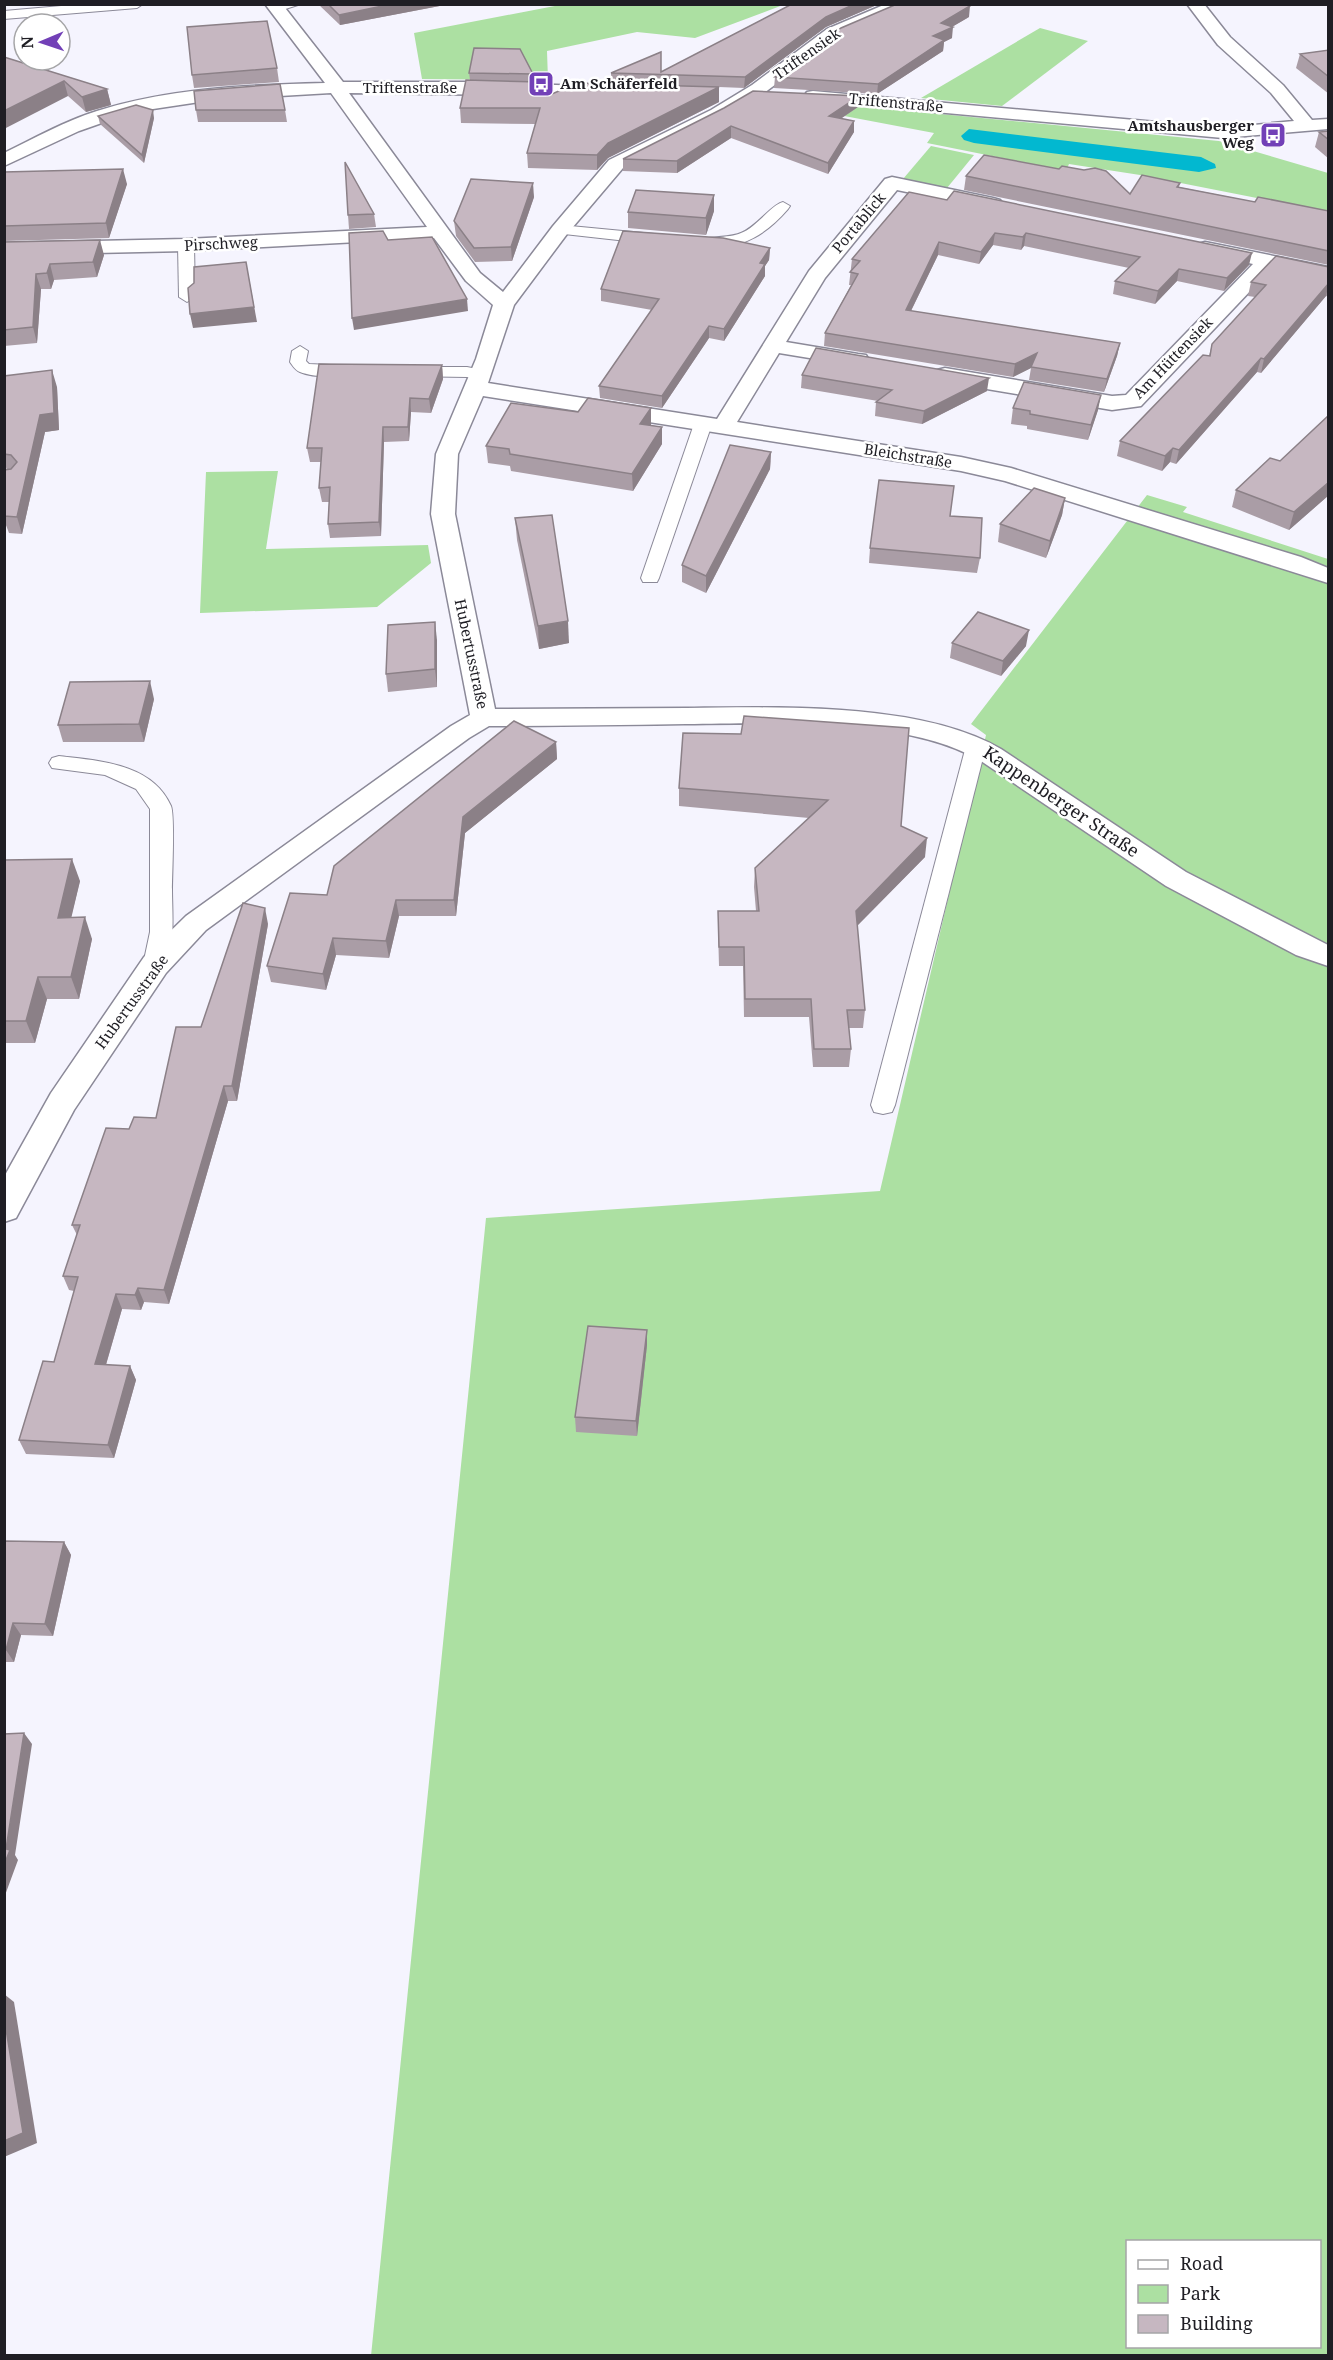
<svg xmlns="http://www.w3.org/2000/svg" width="1333" height="2360" viewBox="0 0 1333 2360" font-family="'Noto Serif',serif">
  <style>
    .green { fill: #ace0a2; fill-rule: evenodd }
    .water { fill: #02b8d0 }
    .lines { fill: none; stroke-linecap: round; stroke-linejoin: round }
    .lane-casing { stroke: #8b8998; stroke-width: 2 }
    .street-casing { stroke: #8b8998; stroke-width: 3 }
    .lane { fill: #fff; fill-rule: evenodd }
    .street { fill: #fff; fill-rule: evenodd }
    .wall { fill: #aa9da6 }
    .shaded-wall { fill: #8b8087 }
    .building { fill: #c6b7c1; stroke: #8b8087; stroke-width: 1.5 }
    .labels { text-anchor: middle; stroke-width: 5; stroke-linejoin: round; paint-order: stroke }
    .far-street-label { font-size: 15px; fill: #1f1e24; stroke: #fff }
    .far-poi-label { font-size: 15px; font-weight: bold; fill: #1f1e24; stroke: #fff; text-anchor: start }
    .street-label { font-size: 18px; fill: #1f1e24; stroke: #fff }
  </style>
  <rect width="100%" height="100%" fill="#f5f4fe"/>
  <g class="green">
    <path d="M560,5h223l-88,33 -58,-6 -90,19 1,29 -126,-1 -8,-46z"/>
    <path d="M1040,28l48,13 -86,65 -81,-8z"/>
    <path d="M837,104l382,37 109,32v39l-188,-37 -71,-11 -3,7 -139,-28 7,-10 -95,-18z"/>
    <path d="M931,146l43,9 -27,33 -44,-9z"/>
    <path d="M278,471l-12,78 162,-4 3,18 -54,44 -177,6 6,-141z"/>
    <path d="M1147,495l40,12 -4,5 145,47v1796l-957,1 115,-1138 394,-27 106,-456 -15,-11zM1128,2242h192v104h-192z"/>
  </g>
  <path class="water" d="M969,129l232,28 14,7 1,4 -17,4 -225,-29 -10,-3 -3,-4z"/>
  <g class="lines">
    <g class="lane-casing">
      <g id="lane">
        <path d="M84,4h59l-6,4 -133,11v-8z"/>
        <path d="M275,4h26l-25,8 -6,-4z"/>
        <path d="M783,202l7,4 -2,3c-21,24 -42,38 -75,39 -7,0 -13,1 -18,-5 8,-8 34,-4 46,-10 16,-6 31,-29 42,-31z"/>
        <path d="M560,225l94,9 8,5 -8,5 -99,-11 -3,-3 3,-3z"/>
        <path d="M186,240l8,5 1,52 -8,5 -8,-5 -1,-52z"/>
        <path d="M300,346l8,5 -2,10 3,3 43,2 8,5c-7,9 -49,6 -60,1 -5,-2 -7,-6 -10,-10l2,-11z"/>
        <path d="M410,367h57l20,4 2,4 -8,5 -14,-3 -63,-1 -2,-4z"/>
        <path d="M703,419l6,1 3,4 -53,154 -2,4h-14l-2,-4 53,-154 3,-4z"/>
        <path d="M976,739l7,2 3,5 -91,359 -3,7 -9,2 -9,-2 -3,-7 95,-359 3,-5z"/>
        <path d="M59,756c40,5 93,7 112,50 4,10 1,68 1,83 0,26 4,59 -9,82l-8,2 -8,-2 -4,-6 7,-33v-123l-14,-20 -31,-14 -53,-7 -3,-5 3,-5z"/>
      </g>
    </g>
    <g class="street-casing">
      <g id="street">
        <path d="M265,4h17l61,78h127l141,5 3,4 -3,4 -6,1 -256,-3 131,180 23,19 50,-66 56,-66 102,-50 41,-25 75,-56 59,-25h23l-2,4 -68,29 -75,56 -41,25 -100,50 -56,66 -53,71 -26,78 229,36 92,-148 76,-92 7,-2 101,21 7,2 3,4 -3,4 -7,2 -96,-20 -72,88 -39,64 72,12 8,1 3,5 -3,5 -8,1 -79,-13 -42,69 224,35 50,11 290,89 27,11v15l-323,-102 -44,-10 -478,-75 -25,58 -3,60 40,195c64,0 128,-1 192,-1 91,-1 234,-6 314,41l185,123 142,73v21l-32,-11 -130,-69 -185,-125c-72,-44 -211,-38 -295,-37 -66,1 -131,2 -197,2l-20,12 -263,192 -40,43 -92,137 -58,108 -12,4v-45l47,-84 93,-136 42,-41 265,-190 19,-11 -39,-201 5,-60 40,-95 17,-54 -27,-24 -32,-43 -248,13 -182,4v-12l182,-4 241,-12 -96,-134 -118,7 -80,12 -54,19 -75,35v-13c31,-15 61,-32 93,-42 73,-23 152,-26 228,-28z"/>
        <path d="M1187,4h17l26,33 53,48 29,35 16,-1v10l-105,9 -410,-37 -6,-1 -3,-4 3,-4 6,-1 410,37 71,-7 -23,-28 -53,-48z"/>
        <path d="M1205,242l123,25v12l-56,-11 -131,138 -29,4 -167,-28 -8,-2 -3,-5 3,-5 8,-2 167,28 14,-1 127,-131 -55,-12 -3,-4 3,-4z"/>
      </g>
    </g>
    <use href="#lane" class="lane"/>
    <use href="#street" class="street"/>
  </g>
  <g class="wall">
    <path d="M318,4h132l-110,21z"/>
    <path d="M792,4h87l-53,23 -82,61 -25,-1v15l-111,56 -11,12 -69,-2 -1,-15 9,-29 -75,-1 -1,-15 10,-28 -1,-7 64,1v8l14,14 64,-12v-11l50,-1z"/>
    <path d="M969,17l-17,10v11l-8,4 -1,9 -66,43 -103,-6 1,-11z"/>
    <path d="M1329,50v44l-33,-26 4,-14z"/>
    <path d="M4,57l103,32 4,16 -25,7 -18,-16z"/>
    <path d="M277,68l2,14 -85,6 -2,-13z"/>
    <path d="M859,96l-1,11 -16,11 12,14 -26,42 -97,-36 -54,35 -54,-2v-12l101,-51z"/>
    <path d="M196,110h89l2,12h-89z"/>
    <path d="M98,116l56,2 -10,45 -44,-39z"/>
    <path d="M1329,131v28l-14,-12 4,-15z"/>
    <path d="M4,172l123,12 -18,54 -105,3z"/>
    <path d="M966,176l164,18 50,-11 -1,4 76,15 74,9v54l-365,-75z"/>
    <path d="M909,192l340,73 -25,26 -47,-10 -22,23 -42,-10 2,-13 14,-13 -105,-22 -3,4 -28,-5 -14,19 -41,-9 -27,56 209,32 -3,13 -13,36 -75,-12 2,-12 -18,9 -189,-31 1,-13 26,-48h-2l3,-26z"/>
    <path d="M714,195v16l-8,24 -78,-7v-16z"/>
    <path d="M534,197l-22,64 -37,1 -19,-26 -2,-15z"/>
    <path d="M374,214l2,13 -27,2 -1,-14z"/>
    <path d="M4,242l100,13 -7,22 -43,3 -3,9h-10l-4,54 -33,3z"/>
    <path d="M770,248l-1,12 -4,6v10l-41,65 -15,-3 -47,70 -62,-10 -1,-12 53,-76 -51,-9v-12z"/>
    <path d="M1329,267v30l-3,-1 -65,77 -4,-1 -81,92 -6,-2 -8,9 -45,-15 3,-15 89,-85 3,-12 43,-47 -7,-1 3,-14z"/>
    <path d="M442,365l1,14 -12,34 -20,-1 -2,29 -25,1 -3,94 -51,2 -2,-14 1,-22h-7l-3,-14 2,-26h-11l-3,-14z"/>
    <path d="M802,375l185,16 -65,33 -47,-8 1,-14 2,-1 -77,-13z"/>
    <path d="M4,376l53,11 2,43 -14,2 -23,102 -13,-1 -5,-13v-50h3l-3,-8z"/>
    <path d="M651,408l-1,17 12,2v17l-29,47 -122,-20 -1,-5 -22,-3 -2,-17 92,-34z"/>
    <path d="M1013,408l85,2 -10,30 -61,-11v-3l-16,-2z"/>
    <path d="M1329,415v80l-40,35 -57,-23 4,-17 44,-29z"/>
    <path d="M771,452l-1,17 -64,124 -24,-11v-17z"/>
    <path d="M1065,498l-3,17 -16,43 -48,-16 2,-18z"/>
    <path d="M515,518l54,125 -30,6 -22,-109z"/>
    <path d="M870,548l110,10 -3,15 -108,-10z"/>
    <path d="M437,640v47l-49,5 -2,-18z"/>
    <path d="M952,643l74,3 -25,30 -51,-18z"/>
    <path d="M154,699l-10,43h-81l-5,-17z"/>
    <path d="M683,733l218,93 24,31 -68,69 8,84 -2,18h-14l2,21 -2,18h-36l-4,-50h-65l-1,-51h-24l-1,-37v-18h38l-2,-24 1,-19 54,-50 -130,-12v-18z"/>
    <path d="M556,742l1,17 -92,74 -9,83h-57l-10,42 -53,-3 -10,35 -55,-8 -4,-16 60,-71z"/>
    <path d="M4,860l76,21 -9,36 21,22 -13,60h-32l-12,44h-31z"/>
    <path d="M268,924l-31,177h-9l-59,203 -25,-2 -3,8 -19,-1 -16,56 24,1 6,14 -22,78 -88,-4 -7,-14 35,-78 20,-71 -5,-1 -6,-14 14,-41 -5,-10 84,-107 45,-91z"/>
    <path d="M647,1330v15l-10,91 -61,-4 -1,-15z"/>
    <path d="M4,1541l60,1 7,13 -18,81 -32,-1 -7,27h-10z"/>
  </g>
  <g class="shaded-wall">
    <path d="M392,4h58l-110,21 -1,-10z"/>
    <path d="M855,4h24l-53,23 -82,61 1,-11 81,-60z"/>
    <path d="M970,6l-1,11 -26,15 10,-5 -1,11 -8,4 -1,9 -66,43 1,-10 55,-48 8,-13z"/>
    <path d="M64,81l4,15 -64,33v-18z"/>
    <path d="M719,87v15l-111,56 -11,12v-15l11,-12z"/>
    <path d="M107,89l4,16 -25,7 -4,-15z"/>
    <path d="M859,96l-1,11 -30,20 1,-11z"/>
    <path d="M153,110l1,8 -10,45 -2,-8z"/>
    <path d="M854,121v11l-26,42v-11z"/>
    <path d="M731,126v12l-54,35v-12z"/>
    <path d="M123,169l4,15 -18,54 -3,-15z"/>
    <path d="M533,183l1,14 -22,64 -1,-14z"/>
    <path d="M714,195v16l-8,24v-17z"/>
    <path d="M995,233l-2,12 -14,19 2,-12z"/>
    <path d="M1026,233l-2,13 -3,4 2,-13z"/>
    <path d="M100,240l4,15 -7,22 -4,-15z"/>
    <path d="M939,242l-1,13 -33,68 1,-13z"/>
    <path d="M770,248l-1,12 -4,6v10l-41,65v-12l36,-66z"/>
    <path d="M1252,253l-3,12 -25,26 3,-13z"/>
    <path d="M246,262l11,60 -64,6 -3,-14z"/>
    <path d="M50,264l4,16 -3,9 -4,-16z"/>
    <path d="M1179,269l-2,12 -22,23 3,-13z"/>
    <path d="M36,274l5,15 -4,54 -4,-16z"/>
    <path d="M1329,283l-3,13 -65,77 3,-14z"/>
    <path d="M467,299l1,12 -114,19 -2,-12z"/>
    <path d="M709,326v12l-47,70v-12z"/>
    <path d="M1120,343l-3,13 -13,36 3,-13z"/>
    <path d="M1037,353l-6,15 -18,9 2,-13z"/>
    <path d="M1261,358l-4,14 -81,92 3,-14z"/>
    <path d="M442,365l1,14 -12,34 -2,-14z"/>
    <path d="M52,370l5,17 2,43 -14,2 -23,102 -5,-17 23,-102z"/>
    <path d="M989,378l-2,13 -65,33 2,-13z"/>
    <path d="M1101,395l-3,15 -10,30 3,-15z"/>
    <path d="M410,398l1,14 -2,29 -1,-14z"/>
    <path d="M651,408v17l-11,16v-17z"/>
    <path d="M383,427l1,15 -3,94 -2,-14z"/>
    <path d="M662,427v17l-29,47 -1,-17z"/>
    <path d="M1173,448l-3,14 -8,9 3,-15z"/>
    <path d="M771,452l-1,17 -64,124v-17z"/>
    <path d="M1329,482v13l-40,35 5,-18z"/>
    <path d="M1065,498l-3,17 -16,43 4,-17z"/>
    <path d="M568,621l1,22 -30,6 -1,-23z"/>
    <path d="M435,622l2,18v47l-2,-18z"/>
    <path d="M1029,630l-3,16 -25,30 2,-15z"/>
    <path d="M150,681l4,18 -10,43 -5,-18z"/>
    <path d="M556,742l1,17 -92,74 -9,83 -2,-16 9,-83z"/>
    <path d="M927,838l-2,19 -71,72 2,-18z"/>
    <path d="M72,859l8,22 -14,59 -8,-22z"/>
    <path d="M396,900l3,16 -10,42 -3,-17z"/>
    <path d="M265,908l3,16 -31,177 -5,-15z"/>
    <path d="M85,917l7,22 -13,60 -8,-22z"/>
    <path d="M333,938l3,17 -10,35 -3,-16z"/>
    <path d="M38,977l9,22 -12,44 -9,-22z"/>
    <path d="M224,1086l4,15 -59,203 -5,-14z"/>
    <path d="M138,1288l6,14 -3,8 -6,-15z"/>
    <path d="M116,1294l6,15 -20,69 -7,-14z"/>
    <path d="M647,1330v15l-10,91 -1,-15z"/>
    <path d="M130,1366l6,14 -22,78 -6,-13z"/>
    <path d="M64,1542l7,13 -18,81 -8,-12z"/>
    <path d="M13,1623l8,12 -7,27 -8,-12z"/>
    <path d="M24,1733l8,11 -17,111 3,5 -14,38v-33l2,-16z"/>
    <path d="M4,1994l10,8 23,141 -33,14z"/>
  </g>
  <g class="building">
    <path d="M328,4h64l-53,11z"/>
    <path d="M792,4h63l-29,13 -81,60 -134,-4 50,-21v20z"/>
    <path d="M897,4h68l5,2 -29,17 12,4 -20,9 11,4 -66,44 -103,-7 66,-49z"/>
    <path d="M267,21l10,47 -85,7 -5,-48z"/>
    <path d="M474,48l46,1 13,25 -64,-1z"/>
    <path d="M1329,50v27l-29,-23z"/>
    <path d="M4,57l103,32 -25,8 -18,-16 -60,30z"/>
    <path d="M466,80l74,2 7,14 31,-13 141,4 -111,56 -11,12 -70,-2 13,-45h-80z"/>
    <path d="M280,84l5,26h-89l-2,-19z"/>
    <path d="M753,91l106,5 -30,20 25,5 -26,42 -97,-37 -54,35 -54,-2 101,-51z"/>
    <path d="M136,105l17,5 -11,45 -44,-39z"/>
    <path d="M1329,131v9l-10,-8z"/>
    <path d="M984,155l75,14 3,-3 22,4 11,-2 11,3 24,23 12,-19 38,8 -3,4 78,15 3,-5 71,14v40l-363,-75z"/>
    <path d="M345,162l29,52 -26,1z"/>
    <path d="M123,169l-17,54 -102,3v-54z"/>
    <path d="M471,179l62,4 -22,64 -37,1 -20,-27z"/>
    <path d="M636,190l78,5 -8,23 -78,-6z"/>
    <path d="M954,191l298,62 -25,25 -48,-9 -21,22 -43,-10 25,-24 -114,-24 -3,4 -28,-4 -14,19 -42,-10 -33,68 214,33 -13,36 -76,-12 6,-14 -22,11 -190,-31 33,-59 -8,-2 10,-11 -8,-2 57,-67 38,8z"/>
    <path d="M383,231l5,9 44,-3 35,62 -115,19 -3,-85z"/>
    <path d="M623,231l100,7 47,10 -10,15 5,1 -41,65 -15,-3 -47,70 -63,-10 60,-87 -58,-10z"/>
    <path d="M100,240l-7,22 -43,2 -3,9 -11,1 -3,53 -29,3v-88z"/>
    <path d="M1276,256l53,11v16l-65,76 -3,-1 -82,92 -6,-2 -8,8 -45,-15 83,-86 7,1 2,-12 54,-59 -15,-3z"/>
    <path d="M246,262l8,45 -64,7 -2,-26 6,-5v-16z"/>
    <path d="M816,348l173,30 -65,33 -48,-9 16,-12 -90,-15z"/>
    <path d="M319,364l123,1 -13,34 -19,-1 -2,29h-25l-4,95 -51,2 2,-37 -11,1 3,-40h-15z"/>
    <path d="M52,370l2,43 -14,2 -23,102 -13,-1v-46l7,-1 6,-7 -6,-7 -7,-1v-78z"/>
    <path d="M1024,382l77,13 -10,30 -61,-11v-3l-17,-3z"/>
    <path d="M588,398l63,10 -11,16 22,3 -30,47 -122,-20 -1,-5 -23,-3 25,-43 67,9z"/>
    <path d="M1329,415v67l-35,30 -58,-22 34,-32 10,3z"/>
    <path d="M730,445l41,7 -65,124 -24,-11z"/>
    <path d="M879,480l75,6 -4,30 32,2 -2,40 -110,-10z"/>
    <path d="M1034,488l31,10 -15,43 -50,-17z"/>
    <path d="M552,515l16,106 -30,5 -23,-108z"/>
    <path d="M978,612l51,18 -26,31 -51,-18z"/>
    <path d="M435,622v47l-49,5 2,-49z"/>
    <path d="M150,681l-11,43 -81,1 12,-43z"/>
    <path d="M744,716l165,12 -8,98 26,12 -71,73 9,99h-18l4,39h-37l-3,-50h-66l-1,-52h-25l-1,-36h41l-4,-43 73,-68 -149,-12 4,-55 58,1z"/>
    <path d="M514,721l42,21 -93,75 -9,83h-58l-10,41 -53,-3 -10,36 -56,-8 23,-73 37,2 7,-29z"/>
    <path d="M72,859l-14,59 27,-1 -14,60h-33l-12,44h-22v-161z"/>
    <path d="M243,903l22,5 -33,178h-8l-60,204 -26,-2 -3,7 -19,-1 -21,70 35,2 -22,79 -89,-5 24,-79 11,1 24,-85 -15,-1 17,-51h-8l34,-97 23,1 5,-12 22,1 20,-91h25z"/>
    <path d="M588,1326l59,4 -11,91 -61,-4z"/>
    <path d="M4,1541l60,1 -19,82 -32,-1 -7,27h-2z"/>
    <path d="M24,1733l-18,116 4,1 -6,15v-131z"/>
    <path d="M4,2017l19,116 -19,8z"/>
  </g>
  <defs>
    <g id="bus-square" transform="scale(1.35)"><rect x="-9" y="-9" width="18" height="18" rx="4" fill="#7240b7" stroke="#fff"/><path d="M-5-6H5V4H4V6H2V4H-2V6H-4V4H-5ZM-3.5-4V0h7V-4ZM-3.5 1.2v1.5H-2V1.2ZM2 1.2v1.5H3.5V1.2Z" fill="#fff"/></g>
  </defs>
  <g fill-rule="evenodd">
    <use href="#bus-square" x="541" y="84"/>
    <use href="#bus-square" x="1273" y="135"/>
  </g>
  <g class="labels">
    <g class="far-street-label">
      <text transform="translate(807 54) rotate(-35)" y="5">Triftensiek</text>
      <text x="410" y="93">Triftenstraße</text>
      <text transform="translate(896 103) rotate(5)" y="5">Triftenstraße</text>
      <text transform="translate(859 223) rotate(-50)" y="5">Portablick</text>
      <text transform="translate(221 244) rotate(-3)" y="5">Pirschweg</text>
      <text transform="translate(1173 358) rotate(-46)" y="5">Am Hüttensiek</text>
      <text transform="translate(908 456) rotate(9)" y="5">Bleichstraße</text>
      <text transform="translate(471 654) rotate(78)" y="5">Hubertusstraße</text>
      <text transform="translate(132 1002) rotate(-54)" y="5">Hubertusstraße</text>
    </g>
    <g class="far-poi-label">
      <text x="560" y="89">Am Schäferfeld</text>
      <text x="1254" y="131" text-anchor="end">Amtshausberger<tspan x="1254" dy="17">Weg</tspan></text>
    </g>
    <g class="street-label">
      <text transform="translate(1061 802) rotate(34)" y="6">Kappenberger Straße</text>
    </g>
  </g>
  <rect width="1333" height="2360" fill="none" stroke="#1f1e24" stroke-width="12"/>
  <rect x="1126" y="2240" width="195" height="108" fill="#ffffff" stroke="#a5a5a7" stroke-width="1.5"/>
  <rect x="1138" y="2260" width="30" height="9" fill="#ffffff" stroke="#a5a5a7" stroke-width="1.5"/>
  <text x="1180" y="2270" font-size="18" fill="#1f1e24">Road</text>
  <rect x="1138" y="2285" width="30" height="18" fill="#ace0a2" stroke="#a5a5a7" stroke-width="1.5"/>
  <text x="1180" y="2300" font-size="18" fill="#1f1e24">Park</text>
  <rect x="1138" y="2315" width="30" height="18" fill="#c6b7c1" stroke="#a5a5a7" stroke-width="1.5"/>
  <text x="1180" y="2330" font-size="18" fill="#1f1e24">Building</text>
  <g transform="translate(42 42) rotate(268)"><circle r="28" fill="#ffffff" stroke="#a5a5a7" stroke-width="1.5"/>
  <path d="M0-4.5L10 22L0 15L-10 22Z" fill="#7240b7"/>
  <text y="-9" font-size="16" font-weight="bold" text-anchor="middle" fill="#1f1e24">N</text>
  </g>
</svg>
